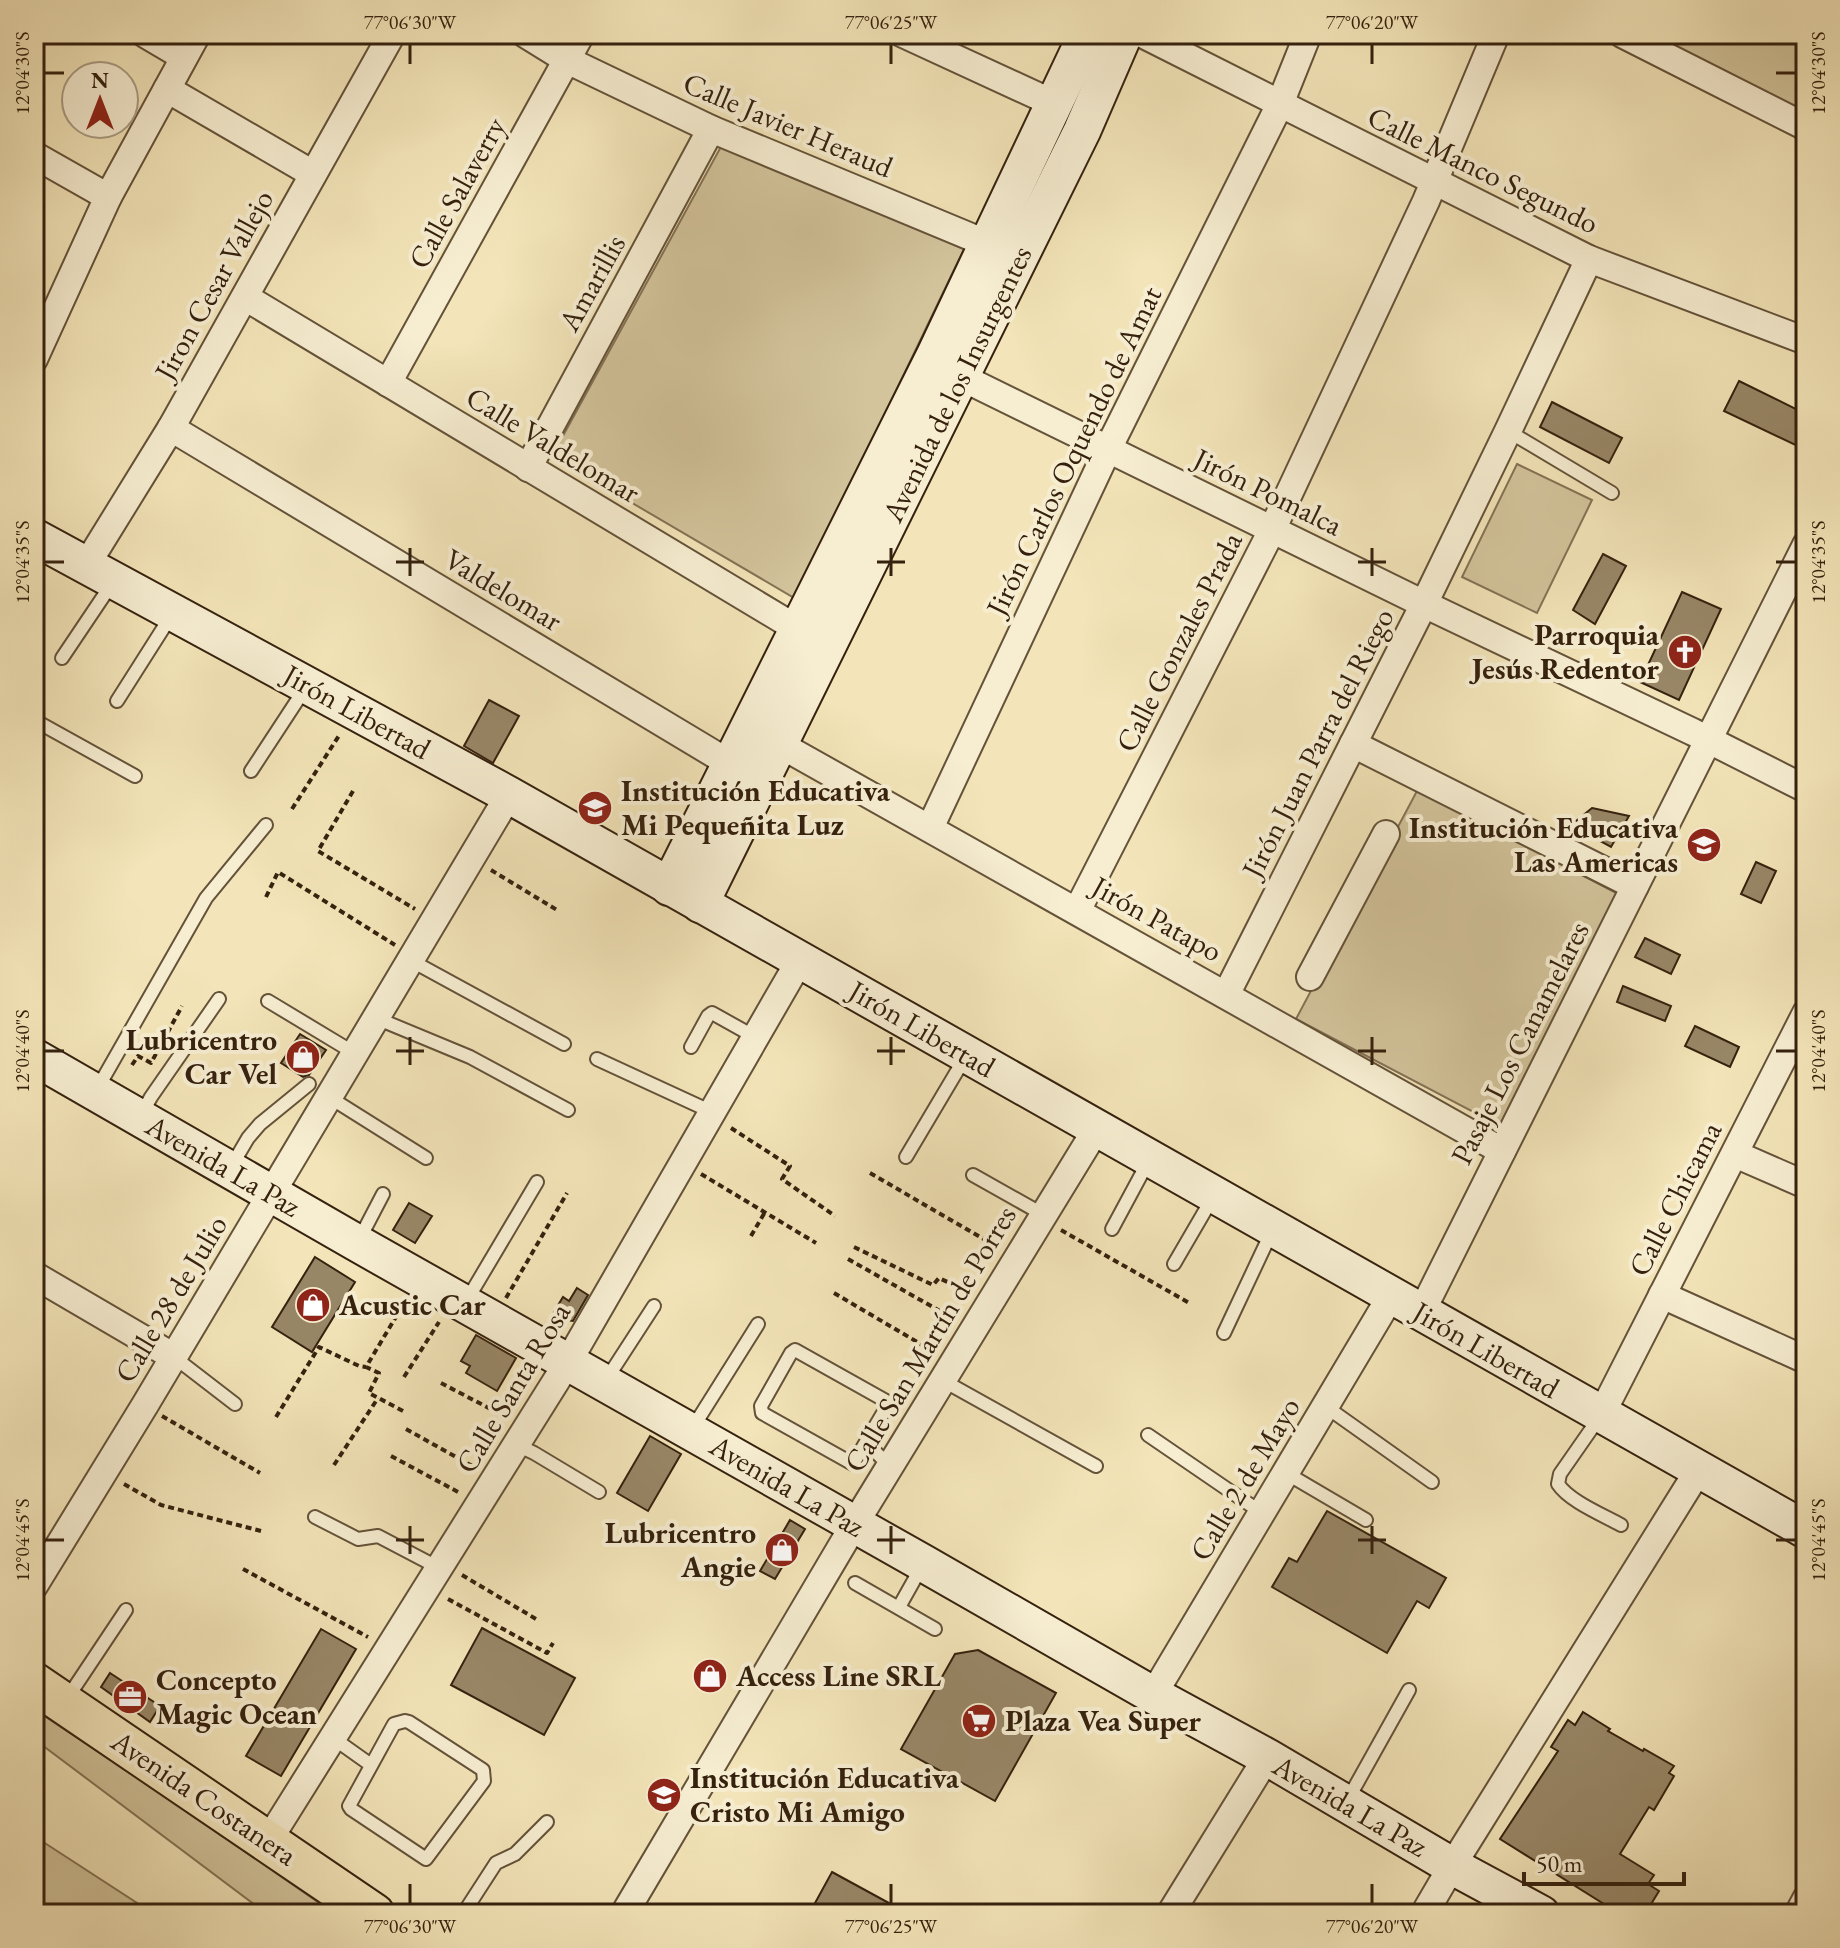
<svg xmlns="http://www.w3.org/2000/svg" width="1840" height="1948" viewBox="0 0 1840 1948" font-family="'EB Garamond',serif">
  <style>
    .green { fill: #d3c49c; stroke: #847255; stroke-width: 2 }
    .building { fill: #988767; stroke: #35210e; stroke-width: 2 }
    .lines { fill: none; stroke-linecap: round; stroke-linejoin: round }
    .lane-casing { stroke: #645239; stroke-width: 16 }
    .street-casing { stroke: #645239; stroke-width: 30 }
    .secondary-casing { stroke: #35210e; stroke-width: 40 }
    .primary-casing { stroke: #35210e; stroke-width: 44 }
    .path { stroke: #35210e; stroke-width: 4; stroke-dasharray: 6 4; stroke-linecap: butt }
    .lane { stroke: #f7eed2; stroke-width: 12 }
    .street { stroke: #f7eed2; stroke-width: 26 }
    .secondary { stroke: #f7eed2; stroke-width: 36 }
    .primary { stroke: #f3e5b9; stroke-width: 40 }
    .ticks { fill: none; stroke: #35210e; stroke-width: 3 }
    .labels { text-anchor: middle; stroke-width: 8; stroke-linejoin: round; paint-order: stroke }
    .street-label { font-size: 30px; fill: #35210e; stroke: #f7eed2 }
    .poi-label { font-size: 30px; font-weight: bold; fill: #35210e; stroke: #f7eed2; text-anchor: start }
    .neatline { fill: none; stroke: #35210e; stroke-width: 3 }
    .ticks-label { font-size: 20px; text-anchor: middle; fill: #35210e }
  </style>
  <rect width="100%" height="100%" fill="#f3e5b9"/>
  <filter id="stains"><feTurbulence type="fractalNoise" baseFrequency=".0025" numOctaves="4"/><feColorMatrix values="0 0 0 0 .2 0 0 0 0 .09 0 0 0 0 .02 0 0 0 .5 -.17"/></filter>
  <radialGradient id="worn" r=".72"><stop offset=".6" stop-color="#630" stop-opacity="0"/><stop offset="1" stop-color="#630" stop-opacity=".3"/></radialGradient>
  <g class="green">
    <path d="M1651,34h155v80z"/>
    <path d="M723,143l241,106 -168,350 -244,-143z"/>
    <path d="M1517,464l75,36 -55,113 -75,-36z"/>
    <path d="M1418,789l204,107 -122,230 -204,-107z"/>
    <path d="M34,1709l147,98 154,107h-68l-233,-175z"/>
    <path d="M34,1836l120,78h-120z"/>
  </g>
  <g class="building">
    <path d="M1739,381l67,33v36l-82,-39z"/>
    <path d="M1552,402l70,36 -13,25 -69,-36z"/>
    <path d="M1603,554l23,12 -31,58 -22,-14z"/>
    <path d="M1682,592l39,17 -42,91 -39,-18z"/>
    <path d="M489,700l30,16 -26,47 -29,-17z"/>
    <path d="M1592,808l37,8 -18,31 -40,-22z"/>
    <path d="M1756,862l20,9 -15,32 -20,-9z"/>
    <path d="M1645,938l35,17 -9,19 -36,-17z"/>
    <path d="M1623,986l48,20 -6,15 -48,-19z"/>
    <path d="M1695,1026l44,21 -9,20 -45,-21z"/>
    <path d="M300,1034l26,16 -17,25 -6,2 -22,-14z"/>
    <path d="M409,1203l23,13 -17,27 -22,-13z"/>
    <path d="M315,1257l40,25 -43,70 -40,-25z"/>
    <path d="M577,1288l11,7 -15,26 -7,-1 -12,-8 9,-15 6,4z"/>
    <path d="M476,1335l40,23 -19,33 -31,-18 4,-7 -9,-5z"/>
    <path d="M650,1436l31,18 -33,57 -31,-18z"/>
    <path d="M1327,1511l119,67 -17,30 -12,-7 -30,52 -115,-66 17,-29 8,4z"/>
    <path d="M790,1520l15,9 -30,50 -15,-8z"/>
    <path d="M482,1628l93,50 -31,57 -93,-50z"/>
    <path d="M321,1629l35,20 -75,127 -35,-20z"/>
    <path d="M978,1650l78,43 -61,108 -94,-52 54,-95z"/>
    <path d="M110,1673l50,33 -10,16 -49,-35z"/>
    <path d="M1583,1712l27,17 -2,2 35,20 1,-2 30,17 -5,7 5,3 -20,34 -5,-3 -29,47 34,21 -6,9 11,7 -14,23h-25l-120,-75 58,-88 -7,-4 17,-27 7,5z"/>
    <path d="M832,1872l77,42h-100z"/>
  </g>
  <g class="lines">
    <g class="lane-casing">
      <g id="lane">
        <path d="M1508,431l104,62"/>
        <path d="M62,658l49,-73"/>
        <path d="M117,701l54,-85"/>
        <path d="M34,720l101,56"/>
        <path d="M251,771l55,-84"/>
        <path d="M410,960l154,84"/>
        <path d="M268,1001l78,47 8,7"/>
        <path d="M376,1018l94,39 98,53"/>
        <path d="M691,1047l17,-31 4,-3 43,24"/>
        <path d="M597,1059l115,53"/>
        <path d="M96,1091l110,-193 60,-73"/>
        <path d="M329,1097l97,61"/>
        <path d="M141,1115l10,-18 68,-98"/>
        <path d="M906,1157l60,-101"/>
        <path d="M231,1167l17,-29 12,-14 49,-40"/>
        <path d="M973,1175l71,40"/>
        <path d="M1112,1229l36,-67"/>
        <path d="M359,1240l24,-46"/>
        <path d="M1174,1264l39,-67"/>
        <path d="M467,1300l70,-118"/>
        <path d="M1224,1333l48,-102"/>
        <path d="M795,1350l91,51v7l-33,56 -91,-51 -1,-7 30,-53z"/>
        <path d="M174,1357l61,47"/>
        <path d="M606,1380l48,-74"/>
        <path d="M942,1380l154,86"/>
        <path d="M1325,1406l107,76"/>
        <path d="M1599,1418l-39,56 -2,10c11,17 45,31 63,41"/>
        <path d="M692,1429l66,-105"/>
        <path d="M1148,1435l114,78"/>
        <path d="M866,1443l24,23"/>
        <path d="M517,1445l17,8 65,39"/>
        <path d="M1286,1473l80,47"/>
        <path d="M315,1517l43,22 20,-3 61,32"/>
        <path d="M855,1583l80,46"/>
        <path d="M899,1607l23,-41"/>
        <path d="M66,1700l60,-90"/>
        <path d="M405,1721l4,1 74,48 1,11 -58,78 -75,-50 -2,-3 45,-82z"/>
        <path d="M333,1738l38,27"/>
        <path d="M1347,1801l62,-111"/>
        <path d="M463,1914l33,-51 19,-9 32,-32"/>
      </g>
    </g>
    <g class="street-casing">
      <g id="street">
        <path d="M145,34l39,23"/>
        <path d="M525,34l42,26 144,69 277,115"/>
        <path d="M903,34l152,70"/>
        <path d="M1142,34l447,225 217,82"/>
        <path d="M1622,34l184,93"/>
        <path d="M167,89l146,85"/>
        <path d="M34,155l74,42"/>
        <path d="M245,297l566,340"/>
        <path d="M34,359l74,-162 89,-163"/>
        <path d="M961,377l463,227 269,128 113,57"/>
        <path d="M388,383l193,-349"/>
        <path d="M171,428l573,344"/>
        <path d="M528,468l183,-339"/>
        <path d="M87,564l84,-136 221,-394"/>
        <path d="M779,744l723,407"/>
        <path d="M1353,744l282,142"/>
        <path d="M930,828l178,-379 172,-345 28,-70"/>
        <path d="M1077,911l195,-381 154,-329 70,-167"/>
        <path d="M1310,977l76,-143"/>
        <path d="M1226,995l198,-391 84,-173 81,-172"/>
        <path d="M1735,1154l71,31"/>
        <path d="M34,1275l140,82"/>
        <path d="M1662,1295l144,65"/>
        <path d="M1421,1313l385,-768"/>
        <path d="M1601,1415l205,-402"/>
        <path d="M34,1586l111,-181 364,-610"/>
        <path d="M1153,1695l238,-399"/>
        <path d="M268,1841l300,-479 232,-402"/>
        <path d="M624,1914l230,-389 243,-397"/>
        <path d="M1170,1914l97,-157"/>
        <path d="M1424,1914l28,-48 246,-395"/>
        <path d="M1798,1914l8,-15"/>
      </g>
    </g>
    <g class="secondary-casing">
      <g id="secondary">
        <path d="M34,537l475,258 1297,735"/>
        <path d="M669,887l266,-532 152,-321"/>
        <path d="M700,904l382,-773 42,-97"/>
        <path d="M34,1057l323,186 566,320 230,132 114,62 185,109 89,48"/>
      </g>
    </g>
    <g class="primary-casing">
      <path id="primary" d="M34,1683l340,231"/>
    </g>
    <g class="path">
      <path d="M353,791l-35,60 97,58"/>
      <path d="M292,809l48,-75"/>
      <path d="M491,870l66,40"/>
      <path d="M266,897l12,-25 117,73"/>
      <path d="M132,1065l6,-9 13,7 31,-57"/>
      <path d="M731,1128l59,38 -8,13 53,37"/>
      <path d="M870,1173l129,75"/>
      <path d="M701,1174l115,69"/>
      <path d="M1061,1230l130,74"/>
      <path d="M751,1236l14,-24"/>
      <path d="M854,1247l79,38 6,-7 30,14"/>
      <path d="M848,1259l106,60"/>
      <path d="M834,1293l102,60"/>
      <path d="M506,1298l61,-105"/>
      <path d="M404,1377l35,-55"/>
      <path d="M441,1383l65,34"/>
      <path d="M403,1411l-34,-18 10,-20 -13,-6 40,-67"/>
      <path d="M162,1416l98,57"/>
      <path d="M276,1417l43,-70 40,19 7,1"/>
      <path d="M406,1429l68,38"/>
      <path d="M391,1456l69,37"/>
      <path d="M334,1465l44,-67"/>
      <path d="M124,1484l37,21 100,26"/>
      <path d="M243,1569l125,68"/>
      <path d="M462,1575l74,44"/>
      <path d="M448,1599l99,54 6,-10"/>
    </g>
    <use href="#lane" class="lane"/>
    <use href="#street" class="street"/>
    <use href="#secondary" class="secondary"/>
    <use href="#primary" class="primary"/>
  </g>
  <path class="ticks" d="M410,44v20M891,44v20M1372,44v20M44,73h20M1776,73h20M410,548v28M891,548v28M1372,548v28M44,562h20M396,562h28M877,562h28M1358,562h28M1776,562h20M410,1037v28M891,1037v28M1372,1037v28M44,1051h20M396,1051h28M877,1051h28M1358,1051h28M1776,1051h20M410,1526v28M891,1526v28M1372,1526v28M44,1540h20M396,1540h28M877,1540h28M1358,1540h28M1776,1540h20M410,1884v20M891,1884v20M1372,1884v20"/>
  <defs>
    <g id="church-disc" transform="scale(1.8)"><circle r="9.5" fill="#8f2418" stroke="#f7eed2"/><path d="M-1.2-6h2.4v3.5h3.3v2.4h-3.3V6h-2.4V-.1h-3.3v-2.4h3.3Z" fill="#fff"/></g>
    <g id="school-disc" transform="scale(1.8)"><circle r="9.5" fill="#8f2418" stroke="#f7eed2"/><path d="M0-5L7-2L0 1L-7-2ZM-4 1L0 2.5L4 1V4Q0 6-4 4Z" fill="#fff"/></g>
    <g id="shop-disc" transform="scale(1.8)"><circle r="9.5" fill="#8f2418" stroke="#f7eed2"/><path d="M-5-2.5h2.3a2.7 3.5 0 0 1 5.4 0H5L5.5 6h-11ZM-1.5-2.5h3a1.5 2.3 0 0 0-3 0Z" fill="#fff"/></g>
    <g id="office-disc" transform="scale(1.8)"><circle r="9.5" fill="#8f2418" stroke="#f7eed2"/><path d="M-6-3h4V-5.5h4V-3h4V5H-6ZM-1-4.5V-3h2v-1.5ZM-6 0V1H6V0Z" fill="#fff"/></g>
    <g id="supermarket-disc" transform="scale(1.8)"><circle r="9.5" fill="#8f2418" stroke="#f7eed2"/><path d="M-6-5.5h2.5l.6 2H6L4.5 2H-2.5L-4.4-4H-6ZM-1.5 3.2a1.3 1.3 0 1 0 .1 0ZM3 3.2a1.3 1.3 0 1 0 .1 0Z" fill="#fff"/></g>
  </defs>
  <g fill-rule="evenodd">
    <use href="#church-disc" x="1685" y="652"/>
    <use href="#school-disc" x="595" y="808"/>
    <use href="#school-disc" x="1704" y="845"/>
    <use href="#shop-disc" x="303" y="1057"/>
    <use href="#shop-disc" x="313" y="1305"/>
    <use href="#shop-disc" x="782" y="1550"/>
    <use href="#shop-disc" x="710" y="1676"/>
    <use href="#office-disc" x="130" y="1697"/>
    <use href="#supermarket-disc" x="979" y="1721"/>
    <use href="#school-disc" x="664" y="1795"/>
  </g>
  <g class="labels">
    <g class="street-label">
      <text transform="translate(788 125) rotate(23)" y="10">Calle Javier Heraud</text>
      <text transform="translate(1483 170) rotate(26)" y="10">Calle Manco Segundo</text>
      <text transform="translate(457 193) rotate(-61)" y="10">Calle Salaverry</text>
      <text transform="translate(592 283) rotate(-61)" y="10">Amarillis</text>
      <text transform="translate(214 285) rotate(-61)" y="10">Jiron Cesar Vallejo</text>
      <text transform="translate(957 384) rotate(-64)" y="10">Avenida de los Insurgentes</text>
      <text transform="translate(553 445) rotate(31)" y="10">Calle Valdelomar</text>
      <text transform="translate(1074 451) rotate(-64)" y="10">Jirón Carlos Oquendo de Amat</text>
      <text transform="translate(1268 492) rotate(26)" y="10">Jirón Pomalca</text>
      <text transform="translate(503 590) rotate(31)" y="10">Valdelomar</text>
      <text transform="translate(1179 642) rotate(-63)" y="10">Calle Gonzales Prada</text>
      <text transform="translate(357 712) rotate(29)" y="10">Jirón Libertad</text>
      <text transform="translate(1318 743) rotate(-63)" y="10">Jirón Juan Parra del Riego</text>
      <text transform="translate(1157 919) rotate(29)" y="10">Jirón Patapo</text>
      <text transform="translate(922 1029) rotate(30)" y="10">Jirón Libertad</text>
      <text transform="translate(1520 1043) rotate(-63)" y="10">Pasaje Los Canamelares</text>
      <text transform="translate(223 1166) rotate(30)" y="10">Avenida La Paz</text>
      <text transform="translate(1675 1199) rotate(-63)" y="10">Calle Chicama</text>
      <text transform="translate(171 1299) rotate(-59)" y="10">Calle 28 de Julio</text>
      <text transform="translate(930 1339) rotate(-59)" y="10">Calle San Martín de Porres</text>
      <text transform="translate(1486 1350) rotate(30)" y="10">Jirón Libertad</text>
      <text transform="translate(513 1388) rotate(-59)" y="10">Calle Santa Rosa</text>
      <text transform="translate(1245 1479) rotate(-59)" y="10">Calle 2 de Mayo</text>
      <text transform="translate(787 1486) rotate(30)" y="10">Avenida La Paz</text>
      <text transform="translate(204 1798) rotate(34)" y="10">Avenida Costanera</text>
      <text transform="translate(1350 1806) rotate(30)" y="10">Avenida La Paz</text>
    </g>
    <g class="poi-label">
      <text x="1659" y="645" text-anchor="end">Parroquia<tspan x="1659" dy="34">Jesús Redentor</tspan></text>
      <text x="621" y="801">Institución Educativa<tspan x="621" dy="34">Mi Pequeñita Luz</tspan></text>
      <text x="1678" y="838" text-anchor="end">Institución Educativa<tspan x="1678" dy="34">Las Americas</tspan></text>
      <text x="277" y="1050" text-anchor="end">Lubricentro<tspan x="277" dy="34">Car Vel</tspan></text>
      <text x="339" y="1315">Acustic Car</text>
      <text x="756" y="1543" text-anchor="end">Lubricentro<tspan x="756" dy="34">Angie</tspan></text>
      <text x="736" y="1686">Access Line SRL</text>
      <text x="156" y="1690">Concepto<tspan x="156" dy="34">Magic Ocean</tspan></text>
      <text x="1005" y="1731">Plaza Vea Super</text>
      <text x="690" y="1788">Institución Educativa<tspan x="690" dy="34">Cristo Mi Amigo</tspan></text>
    </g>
  </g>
  <rect width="1840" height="1948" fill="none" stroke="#f3e5b9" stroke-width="88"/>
  <g transform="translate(100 100)"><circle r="38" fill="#f7eed2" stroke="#a99c84" stroke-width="2"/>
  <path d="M0-6L14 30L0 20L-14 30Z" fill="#8f2418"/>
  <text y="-12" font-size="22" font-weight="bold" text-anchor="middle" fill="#35210e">N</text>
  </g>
  <path d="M1524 1872v12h160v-12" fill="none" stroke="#35210e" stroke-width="4"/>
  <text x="1536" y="1872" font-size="24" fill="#35210e" stroke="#f7eed2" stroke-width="6" paint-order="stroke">50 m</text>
  <rect x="44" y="44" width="1752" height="1860" class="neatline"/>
  <g class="ticks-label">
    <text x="410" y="29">77°06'30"W</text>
    <text x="891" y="29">77°06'25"W</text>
    <text x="1372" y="29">77°06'20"W</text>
    <text transform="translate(22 73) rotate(-90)" y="7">12°04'30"S</text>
    <text transform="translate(1818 73) rotate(-90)" y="7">12°04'30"S</text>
    <text transform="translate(22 562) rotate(-90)" y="7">12°04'35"S</text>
    <text transform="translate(1818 562) rotate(-90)" y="7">12°04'35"S</text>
    <text transform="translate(22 1051) rotate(-90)" y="7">12°04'40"S</text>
    <text transform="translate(1818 1051) rotate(-90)" y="7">12°04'40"S</text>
    <text transform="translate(22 1540) rotate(-90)" y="7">12°04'45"S</text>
    <text transform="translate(1818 1540) rotate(-90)" y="7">12°04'45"S</text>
    <text x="410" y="1933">77°06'30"W</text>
    <text x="891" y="1933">77°06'25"W</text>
    <text x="1372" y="1933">77°06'20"W</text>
  </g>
  <rect width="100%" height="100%" filter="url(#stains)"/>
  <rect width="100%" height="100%" fill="url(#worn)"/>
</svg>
